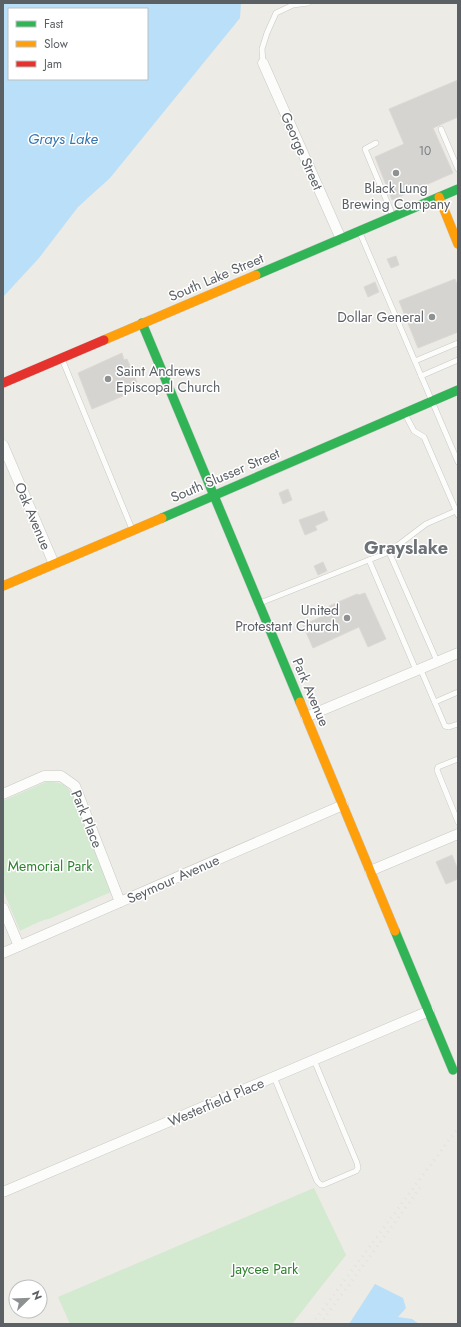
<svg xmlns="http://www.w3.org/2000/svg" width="461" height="1327" viewBox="0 0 461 1327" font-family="Jost,sans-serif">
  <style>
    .green { fill: #d3e9d0 }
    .water { fill: #b9e0f8; fill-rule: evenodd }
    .building { fill: #d6d4d1; stroke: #dcd9d5 }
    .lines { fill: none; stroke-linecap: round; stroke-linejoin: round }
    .lane-casing { stroke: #c9c9c8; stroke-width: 6 }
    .street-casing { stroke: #c9c9c8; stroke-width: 11 }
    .fast-casing { stroke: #c7c8c7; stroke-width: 10 }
    .slow-casing { stroke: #c7c8c7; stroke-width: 10 }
    .jam-casing { stroke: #c7c8c7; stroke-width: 10 }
    .lane { stroke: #fcfcfb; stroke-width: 5 }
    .street { stroke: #fcfcfb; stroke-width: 10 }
    .fast { stroke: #30b455; stroke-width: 9 }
    .slow { stroke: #ff9f0a; stroke-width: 9 }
    .jam { stroke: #e5322d; stroke-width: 9 }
    .rail { stroke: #e3e2e3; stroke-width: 3; stroke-dasharray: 1 5; stroke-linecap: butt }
    .poi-dot { fill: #8e9192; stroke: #fff; stroke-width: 1.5 }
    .labels { text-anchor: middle; stroke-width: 3; stroke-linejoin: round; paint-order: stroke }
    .number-label { font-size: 12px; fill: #7a7e80 }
    .street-label { font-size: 14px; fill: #5b6065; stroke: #fff }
    .poi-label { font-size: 14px; fill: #5b6065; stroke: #fff; text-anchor: end }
    .park-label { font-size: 14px; fill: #2e822f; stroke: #fff }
    .water-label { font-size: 15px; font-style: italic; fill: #3776ae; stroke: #fff }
    .district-label { font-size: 18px; font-weight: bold; fill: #6c7277; stroke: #fff }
  </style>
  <rect width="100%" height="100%" fill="#ecebe6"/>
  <g class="green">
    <path d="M46,782c12,-1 20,2 26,12l41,97 -64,28c-6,0 -23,9 -29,12l-17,-41v-89z"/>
    <path d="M314,1188l32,67 -54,69h-222l-12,-27z"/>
  </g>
  <g class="water">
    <path d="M3,3h238l-1,15 -130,160 -32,29 -39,51 -36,39zM9,9h138v70h-138z"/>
    <path d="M375,1284l28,14 3,10 -8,9 14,2 7,5h-70z"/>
  </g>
  <g class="building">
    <path d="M458,80v37l-25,11 20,45 -61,27 -17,-43 29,-13 -15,-35z"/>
    <path d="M396,256l3,9 -8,3 -4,-9z"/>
    <path d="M455,279l3,7v46l-40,16 -19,-47z"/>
    <path d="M375,282l4,10 -11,5 -4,-10z"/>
    <path d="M122,353l2,7 3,-1 10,23 -17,7 3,7 -31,13 -14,-36z"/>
    <path d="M288,489l4,11 -9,4 -4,-11z"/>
    <path d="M324,511l4,9 -13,6 2,4 -12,5 -6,-15z"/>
    <path d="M323,562l4,9 -9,4 -4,-9z"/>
    <path d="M365,593l21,46 -18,8 -9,-20 -46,21 -10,-23 29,-13 -3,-6 28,-12 2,1z"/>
    <path d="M452,855l6,15v9l-12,5 -10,-22z"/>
  </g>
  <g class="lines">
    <g class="lane-casing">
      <g id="lane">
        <path d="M263,63l-1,-14 5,-16 9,-20 17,-8 15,-2"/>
        <path d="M441,129l17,40"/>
        <path d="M376,143l-11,6 28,67"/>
        <path d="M360,233l98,229"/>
        <path d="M62,359l70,170"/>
        <path d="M415,361l43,-18"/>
        <path d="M421,376l37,-16"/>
        <path d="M405,414l9,17 10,6 34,78"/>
        <path d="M389,552l48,109"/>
        <path d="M369,560l47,110"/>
        <path d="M260,603l129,-51 37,-28 32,-14"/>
        <path d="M420,668l25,58 4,1 9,-3"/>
        <path d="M435,702l23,-10"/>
        <path d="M458,759l-20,8 -1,3 21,52"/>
        <path d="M274,1077l43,104 4,4h2l33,-14 2,-3 -1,-5 -43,-103"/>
      </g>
    </g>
    <g class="street-casing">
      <g id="street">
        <path d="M263,63l78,176"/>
        <path d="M3,445l51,119"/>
        <path d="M306,717l152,-64"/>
        <path d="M3,794l41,-18h17l14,10 45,116"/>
        <path d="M370,871l88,-37"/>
        <path d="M3,908l16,38"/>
        <path d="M3,953l340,-148"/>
        <path d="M3,1192l426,-181"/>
      </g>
    </g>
    <g class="fast-casing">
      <g id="fast">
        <path d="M256,275l202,-86"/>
        <path d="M142,323l158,379"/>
        <path d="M162,518l296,-128"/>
        <path d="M395,931l58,139"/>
      </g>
    </g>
    <g class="slow-casing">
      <g id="slow">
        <path d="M439,197l19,47"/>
        <path d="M104,340l152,-65"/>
        <path d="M3,586l159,-68"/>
        <path d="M300,702l95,229"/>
      </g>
    </g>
    <g class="jam-casing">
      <path id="jam" d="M3,383l101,-43"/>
    </g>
    <use href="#lane" class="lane"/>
    <use href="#street" class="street"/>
    <use href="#fast" class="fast"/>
    <use href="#slow" class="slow"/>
    <use href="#jam" class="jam"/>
    <g class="rail">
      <path d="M312,1324l146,-196"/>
      <path d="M320,1324l103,-140"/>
    </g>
  </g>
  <g class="poi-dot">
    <circle cx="396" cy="173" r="4"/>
    <circle cx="432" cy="317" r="4"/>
    <circle cx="108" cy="379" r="4"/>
    <circle cx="347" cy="618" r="4"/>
  </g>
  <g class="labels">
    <g class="number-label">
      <text x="425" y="155">10</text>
    </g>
    <g class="street-label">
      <text transform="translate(302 151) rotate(66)" y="5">George Street</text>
      <text transform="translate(216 277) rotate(-23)" y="5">South Lake Street</text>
      <text transform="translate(225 475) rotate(-23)" y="5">South Slusser Street</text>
      <text transform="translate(33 516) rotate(67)" y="5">Oak Avenue</text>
      <text transform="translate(311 692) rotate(67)" y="5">Park Avenue</text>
      <text transform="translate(87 819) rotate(68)" y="5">Park Place</text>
      <text transform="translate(173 879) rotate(-24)" y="5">Seymour Avenue</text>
      <text transform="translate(216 1102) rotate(-23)" y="5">Westerfield Place</text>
    </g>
    <g class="poi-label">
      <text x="396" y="193" text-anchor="middle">Black Lung<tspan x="396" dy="16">Brewing Company</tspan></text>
      <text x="424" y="322">Dollar General</text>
      <text x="116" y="376" text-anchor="start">Saint Andrews<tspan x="116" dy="16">Episcopal Church</tspan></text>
      <text x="339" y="615">United<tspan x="339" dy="16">Protestant Church</tspan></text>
    </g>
    <g class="park-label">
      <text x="50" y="871">Memorial Park</text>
      <text x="265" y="1274">Jaycee Park</text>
    </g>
    <g class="water-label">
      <text x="63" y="144">Grays Lake</text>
    </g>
    <g class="district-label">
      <text x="406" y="554">Grayslake</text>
    </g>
  </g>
  <rect width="461" height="1327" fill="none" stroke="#5b6065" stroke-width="8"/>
  <rect x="8" y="8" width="140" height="72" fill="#ffffff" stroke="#bdbfc1"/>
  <rect x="16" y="21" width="20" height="6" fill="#30b455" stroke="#bdbfc1"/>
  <text x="44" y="28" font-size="12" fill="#5b6065">Fast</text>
  <rect x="16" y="41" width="20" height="6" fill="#ff9f0a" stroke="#bdbfc1"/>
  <text x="44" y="48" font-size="12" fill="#5b6065">Slow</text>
  <rect x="16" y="61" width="20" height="6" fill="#e5322d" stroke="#bdbfc1"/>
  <text x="44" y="68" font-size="12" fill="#5b6065">Jam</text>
  <g transform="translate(28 1299) rotate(67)"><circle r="19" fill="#ffffff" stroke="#bdbfc1"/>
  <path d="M0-3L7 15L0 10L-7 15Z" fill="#8e9192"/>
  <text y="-6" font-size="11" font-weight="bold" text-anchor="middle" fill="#5b6065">N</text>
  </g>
</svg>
